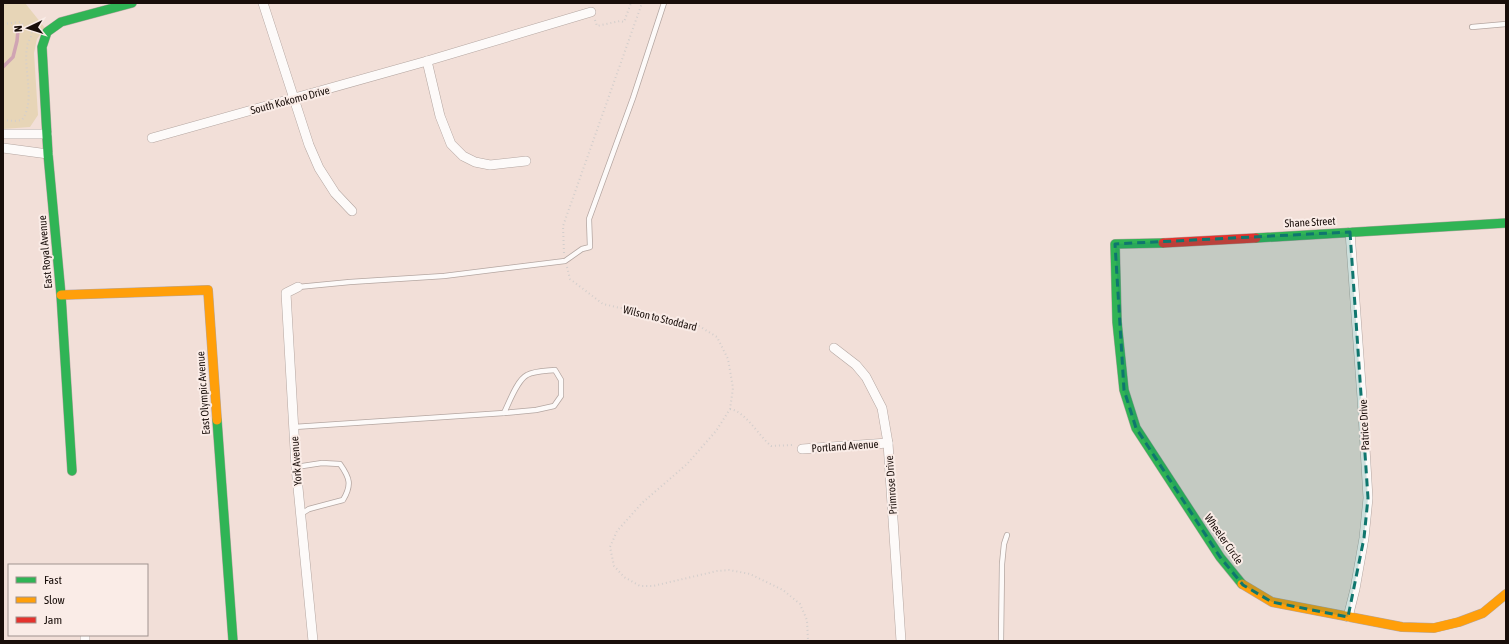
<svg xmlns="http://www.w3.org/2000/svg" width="1509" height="644" viewBox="0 0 1509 644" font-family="'Asap Condensed',sans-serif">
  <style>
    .green { fill: #e7d5b7 }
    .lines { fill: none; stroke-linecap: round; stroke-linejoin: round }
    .stream { stroke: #d0a4b3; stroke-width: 3.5 }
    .lane-casing { stroke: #b4a6a1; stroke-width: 6 }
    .street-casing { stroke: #b4a6a1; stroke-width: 10 }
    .fast-casing { stroke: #b4a6a1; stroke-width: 10 }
    .slow-casing { stroke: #b4a6a1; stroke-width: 10 }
    .jam-casing { stroke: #b4a6a1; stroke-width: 10 }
    .path { stroke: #d3cecc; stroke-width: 2; stroke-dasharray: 1 3; stroke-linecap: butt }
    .lane { stroke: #fdfaf9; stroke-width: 4.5 }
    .street { stroke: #fdfaf9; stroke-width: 9 }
    .fast { stroke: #30b455; stroke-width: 9 }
    .slow { stroke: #ff9f0a; stroke-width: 9 }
    .jam { stroke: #e5322d; stroke-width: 9 }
    .marked { fill: #0f766e; fill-opacity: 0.2; stroke: #0f766e; stroke-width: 3; stroke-dasharray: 8 5; stroke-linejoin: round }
    .labels { text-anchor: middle; stroke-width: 4; stroke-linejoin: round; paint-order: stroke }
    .street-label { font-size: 11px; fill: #190e0a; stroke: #faece7 }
  </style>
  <rect width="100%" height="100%" fill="#f2dfd8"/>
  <path class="green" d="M3,3h22l20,25 -8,11 -3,14 4,62 -8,12 -27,2z"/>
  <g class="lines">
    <path class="stream" d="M3,67l10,-10 4,-16 1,-11"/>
    <g class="lane-casing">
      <g id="lane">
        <path d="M1472,27l34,-3"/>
        <path d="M298,287l52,-5 94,-6 121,-15 17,-12 8,-2 -1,-28 44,-121 31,-95"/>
        <path d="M555,370l6,10v16l-7,10 -18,4 -32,3c5,-10 13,-33 23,-38 7,-4 19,-4 28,-5z"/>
        <path d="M294,427l210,-14"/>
        <path d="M296,467l26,-4 18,1c10,14 12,21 3,36l-34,9 -8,5"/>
        <path d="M1001,641l1,-77 2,-20 3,-9"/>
      </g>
    </g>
    <g class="street-casing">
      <g id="street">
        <path d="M263,3l46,142 10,23 16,25 17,18"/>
        <path d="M427,61l13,55 11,28 12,12 12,6 15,3 36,-4"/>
        <path d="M3,134h44"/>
        <path d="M152,138l275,-77 164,-49"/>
        <path d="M3,148l45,6"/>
        <path d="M298,287l-12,6 10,174 17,174"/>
        <path d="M834,348l22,17 10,12 16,31 6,35 13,198"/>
        <path d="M802,449l86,-6"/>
        <path d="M1348,617l7,-28 9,-51 4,-40 -6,-100 -12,-166"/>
        <path d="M85,635v6"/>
      </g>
    </g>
    <g class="fast-casing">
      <g id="fast">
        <path d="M1256,238l250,-15"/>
        <path d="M1163,243l-48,1 2,78 7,68 12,38 84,129 22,27"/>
        <path d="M217,420l16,221"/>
        <path d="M72,471l-11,-176 -13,-141 -6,-107 5,-15 14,-10 71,-19"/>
      </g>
    </g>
    <g class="slow-casing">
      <g id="slow">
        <path d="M61,295l147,-5 9,130"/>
        <path d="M1242,584l30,18 130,25 32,1 25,-6 24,-9 23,-19"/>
      </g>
    </g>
    <g class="jam-casing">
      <path id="jam" d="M1163,243l93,-5"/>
    </g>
    <g class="path">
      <path d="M3,5l1,-2"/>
      <path d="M595,20l2,6 23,-5 4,1 7,-19"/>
      <path d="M3,24l17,-2 13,11"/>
      <path d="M3,120l12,1 7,-1c14,-20 1,-50 5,-72 0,-5 4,-10 5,-15"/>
      <path d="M564,253l-1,-27 79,-223"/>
      <path d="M567,267l3,12 33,25 96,22 18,11 11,22 5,29 -3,21 -14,22 -29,33 -45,39 -25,28 -7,16 4,19 10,11 16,9h13l64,-15 12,-1 21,4 33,16 17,14 7,16 1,21"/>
      <path d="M730,409c15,2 29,27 41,37l21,-1"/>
    </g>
    <use href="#lane" class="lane"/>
    <use href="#street" class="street"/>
    <use href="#fast" class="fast"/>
    <use href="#slow" class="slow"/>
    <use href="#jam" class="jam"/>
  </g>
  <path class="marked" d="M1350,232l18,266 -4,40 -16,79 -76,-15 -29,-17 -23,-28 -84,-129 -12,-38 -9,-146z"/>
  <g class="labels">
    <g class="street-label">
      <text transform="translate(290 100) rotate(-15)" y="4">South Kokomo Drive</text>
      <text transform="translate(1310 222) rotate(-3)" y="4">Shane Street</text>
      <text transform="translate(45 252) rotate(-95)" y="4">East Royal Avenue</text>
      <text transform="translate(660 318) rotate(14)" y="4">Wilson to Stoddard</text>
      <text transform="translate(203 393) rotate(-94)" y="4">East Olympic Avenue</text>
      <text transform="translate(1364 425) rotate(-93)" y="4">Patrice Drive</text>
      <text transform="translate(845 446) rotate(-4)" y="4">Portland Avenue</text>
      <text transform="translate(296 461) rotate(-94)" y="4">York Avenue</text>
      <text transform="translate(891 485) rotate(-94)" y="4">Primrose Drive</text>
      <text transform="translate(1224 539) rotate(55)" y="4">Wheeler Circle</text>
    </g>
  </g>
  <rect width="1509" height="644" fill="none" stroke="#190e0a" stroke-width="8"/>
  <rect x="8" y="564" width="140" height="72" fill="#faece7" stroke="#a0938f"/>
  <rect x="16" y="577" width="20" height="6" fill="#30b455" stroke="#a0938f"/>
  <text x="44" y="584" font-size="12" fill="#190e0a">Fast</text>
  <rect x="16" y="597" width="20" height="6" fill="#ff9f0a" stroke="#a0938f"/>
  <text x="44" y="604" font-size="12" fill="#190e0a">Slow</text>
  <rect x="16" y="617" width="20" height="6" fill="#e5322d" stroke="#a0938f"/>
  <text x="44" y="624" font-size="12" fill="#190e0a">Jam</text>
  <g transform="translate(28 28) rotate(266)" stroke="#faece7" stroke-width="3" paint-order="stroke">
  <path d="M0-3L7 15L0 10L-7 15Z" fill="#190e0a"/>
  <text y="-6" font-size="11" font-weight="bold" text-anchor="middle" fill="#190e0a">N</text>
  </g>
</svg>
